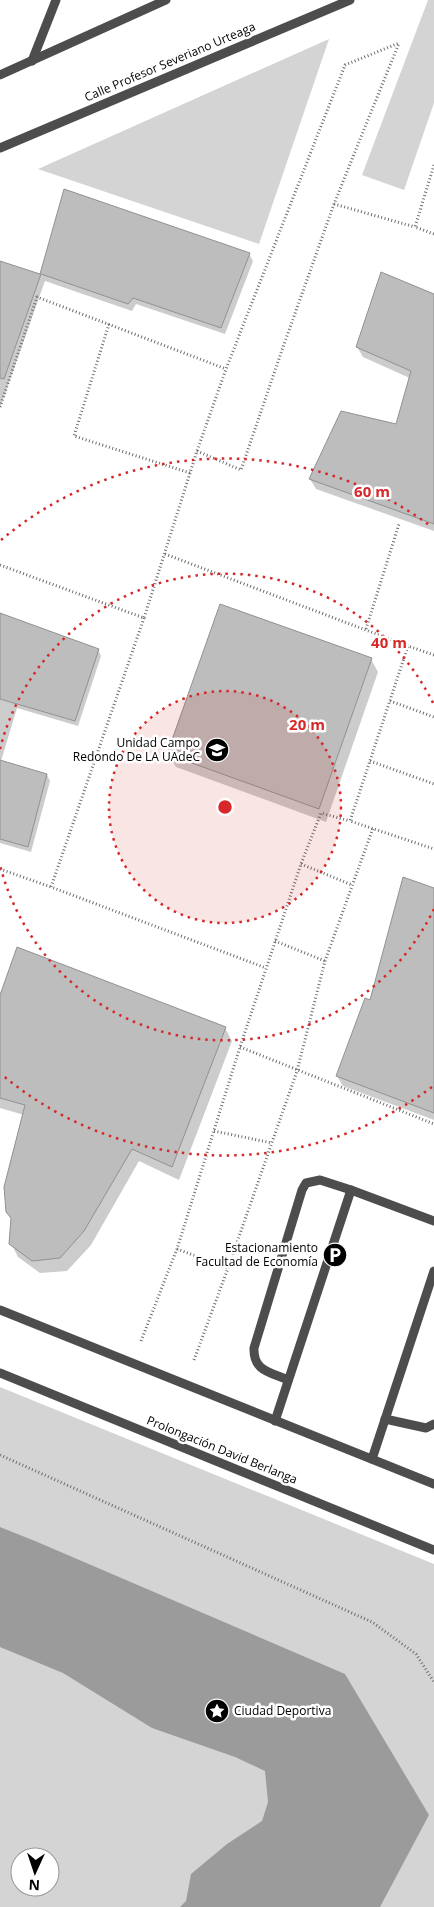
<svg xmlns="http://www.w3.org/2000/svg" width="434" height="1907" viewBox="0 0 434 1907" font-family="'Open Sans',sans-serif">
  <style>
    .green { fill: #d4d4d4; fill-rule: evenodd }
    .water { fill: #9b9b9b }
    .shadow { fill: #0003 }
    .building { fill: #bdbdbd; stroke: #919191 }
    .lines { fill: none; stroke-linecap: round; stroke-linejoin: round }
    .path { stroke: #6f6f6f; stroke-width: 3; stroke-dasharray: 1 2.5; stroke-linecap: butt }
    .minor { stroke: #4d4d4d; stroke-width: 9 }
    .ring { fill: none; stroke: #d62828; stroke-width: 2.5; stroke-dasharray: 2.5 5 }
    .labels { text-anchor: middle; stroke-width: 5; stroke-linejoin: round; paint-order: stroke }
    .street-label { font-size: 12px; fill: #000; stroke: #fff }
    .poi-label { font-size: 12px; fill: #000; stroke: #fff; text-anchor: end }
    .centre { fill: #d62828; stroke: #fff; stroke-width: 2.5 }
    .ring-label { font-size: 15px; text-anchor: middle; font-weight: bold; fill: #d62828; stroke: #fff; stroke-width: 5; stroke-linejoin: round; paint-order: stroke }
  </style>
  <rect width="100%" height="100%" fill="#fff"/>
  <g class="green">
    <path d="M428,0h6v103l-30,87 -42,-15z"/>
    <path d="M329,39l-70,205 -221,-75z"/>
    <path d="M0,1387l434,177v343h-434zM20,1857h30v30h-30z"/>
  </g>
  <path class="water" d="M0,1527l35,14 310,133 84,141 -49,92h-200l6,-6 5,-27 36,-30 35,-23 6,-19 -3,-31 -30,-14 -83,-29 -89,-55 -63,-26z"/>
  <g class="shadow">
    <path d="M64,191l185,63 4,7 -28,73 -89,-30 -4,7 -87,-30 -45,127v-146l41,14z"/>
    <path d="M434,295v94l-71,-32 -6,-10z"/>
    <path d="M434,430v101l-118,-42 -6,-10z"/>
    <path d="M0,614l98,36 3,6 -23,70 -61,-18 -16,53 46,14 3,6 -19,71 -31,-9z"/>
    <path d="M371,659l7,13 -52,150 -150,-55 -8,-13z"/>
    <path d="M434,890v230l-91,-34 -6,-10 34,-74z"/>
    <path d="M0,999l225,29 7,13 -53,139 -40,-19 -48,84 -24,26 -27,2 -22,-16 -7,-14 1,-23 -5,-8 17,-97 -24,-7z"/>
  </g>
  <g class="building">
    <path d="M64,189l186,64 -29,75 -88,-30 -5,6 -87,-30 -37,105 -4,-1v-117l40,13z"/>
    <path d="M381,272l53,22v230l-125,-45 32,-68 55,13 15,-53 -55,-24z"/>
    <path d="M220,604l152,54 -53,151 -152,-55z"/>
    <path d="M0,613l99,36 -24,72 -75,-22z"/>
    <path d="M0,760l47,14 -19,73 -28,-8z"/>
    <path d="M403,877l31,11v225l-98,-37 29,-78 5,2z"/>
    <path d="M17,947l209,80 -54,140 -40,-18 -48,82 -24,27 -28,3 -23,-17 2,-26 -5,-6 -2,-25 21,-82 -25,-7v-103z"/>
  </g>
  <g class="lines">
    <g class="path">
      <path d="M434,165l-19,62 19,7"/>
      <path d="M334,204l81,23"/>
      <path d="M109,324l-35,112 116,37"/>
      <path d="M0,407l37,-110 189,72"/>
      <path d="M197,451l44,19 41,-120 52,-146 65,-161"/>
      <path d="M165,554l243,92"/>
      <path d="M0,565l144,53 53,-167 29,-82 119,-304 54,-22"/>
      <path d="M144,618l-93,269 215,81"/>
      <path d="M366,629l33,-105"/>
      <path d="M434,655l-26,-9 -58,175 84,28"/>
      <path d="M390,701l44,16"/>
      <path d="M370,761l64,23"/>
      <path d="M301,864l51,21"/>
      <path d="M0,869l51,18"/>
      <path d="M275,941l50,20"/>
      <path d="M240,1047l194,77"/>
      <path d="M214,1131l58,12"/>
      <path d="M177,1249l51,19"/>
      <path d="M141,1341l36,-92 63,-202 61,-183 20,-51 29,8"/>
      <path d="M194,1360l34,-92 69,-197 28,-110 48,-133"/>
      <path d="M0,1455l372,167 44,32 18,28"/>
    </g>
    <g class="minor">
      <path d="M32,61l24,-61"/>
      <path d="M0,75l166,-75"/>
      <path d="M0,148l350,-148"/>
      <path d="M0,1310l434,174"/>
      <path d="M0,1373l434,177"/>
      <path d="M288,1380c-18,-8 -35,-9 -34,-32l48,-158 4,-7 14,-3 31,10"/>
      <path d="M385,1419l41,9 8,-4"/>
      <path d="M275,1421l76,-231 83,31"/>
      <path d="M372,1459l62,-188"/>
    </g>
  </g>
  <circle cx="225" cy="807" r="116" fill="#d62828" fill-opacity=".12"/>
  <g class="ring">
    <circle cx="225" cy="807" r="116"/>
    <path d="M434 909A232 232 0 0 1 0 865M0 749A232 232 0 0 1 434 705"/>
    <path d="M432 1087A348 348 0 0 1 1 1074M1 540A348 348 0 0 1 432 527"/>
  </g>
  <defs>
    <g id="university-disc" transform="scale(1.25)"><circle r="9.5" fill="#000" stroke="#fff"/><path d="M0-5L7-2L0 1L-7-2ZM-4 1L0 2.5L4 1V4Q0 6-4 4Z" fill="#fff"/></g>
    <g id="parking-disc" transform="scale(1.25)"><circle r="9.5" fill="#000" stroke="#fff"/><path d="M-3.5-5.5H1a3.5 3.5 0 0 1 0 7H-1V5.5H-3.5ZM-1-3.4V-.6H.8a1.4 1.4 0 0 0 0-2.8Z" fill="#fff"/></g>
    <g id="sight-disc" transform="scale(1.25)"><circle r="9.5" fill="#000" stroke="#fff"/><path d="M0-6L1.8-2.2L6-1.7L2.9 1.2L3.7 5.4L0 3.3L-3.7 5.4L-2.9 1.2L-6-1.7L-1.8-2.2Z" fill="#fff"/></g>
  </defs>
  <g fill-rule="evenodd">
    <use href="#university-disc" x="217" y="750"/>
    <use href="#parking-disc" x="335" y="1255"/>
    <use href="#sight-disc" x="217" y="1711"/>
  </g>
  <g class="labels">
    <g class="street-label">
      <text transform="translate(170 62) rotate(-23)" y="4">Calle Profesor Severiano Urteaga</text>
      <text transform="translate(222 1450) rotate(22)" y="4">Prolongación David Berlanga</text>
    </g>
    <g class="poi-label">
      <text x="200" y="747">Unidad Campo<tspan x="200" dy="14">Redondo De LA UAdeC</tspan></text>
      <text x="318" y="1252">Estacionamiento<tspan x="318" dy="14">Facultad de Economía</tspan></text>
      <text x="234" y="1715" text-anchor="start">Ciudad Deportiva</text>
    </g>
  </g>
  <circle cx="225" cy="807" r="8" class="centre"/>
  <g class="ring-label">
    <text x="372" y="497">60 m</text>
    <text x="389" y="648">40 m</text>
    <text x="307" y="730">20 m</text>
  </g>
  <g transform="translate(35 1872) rotate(183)"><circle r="24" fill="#ffffff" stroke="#999999"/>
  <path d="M0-4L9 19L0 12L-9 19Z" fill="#000000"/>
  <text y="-8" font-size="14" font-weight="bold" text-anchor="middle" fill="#000000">N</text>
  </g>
</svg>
